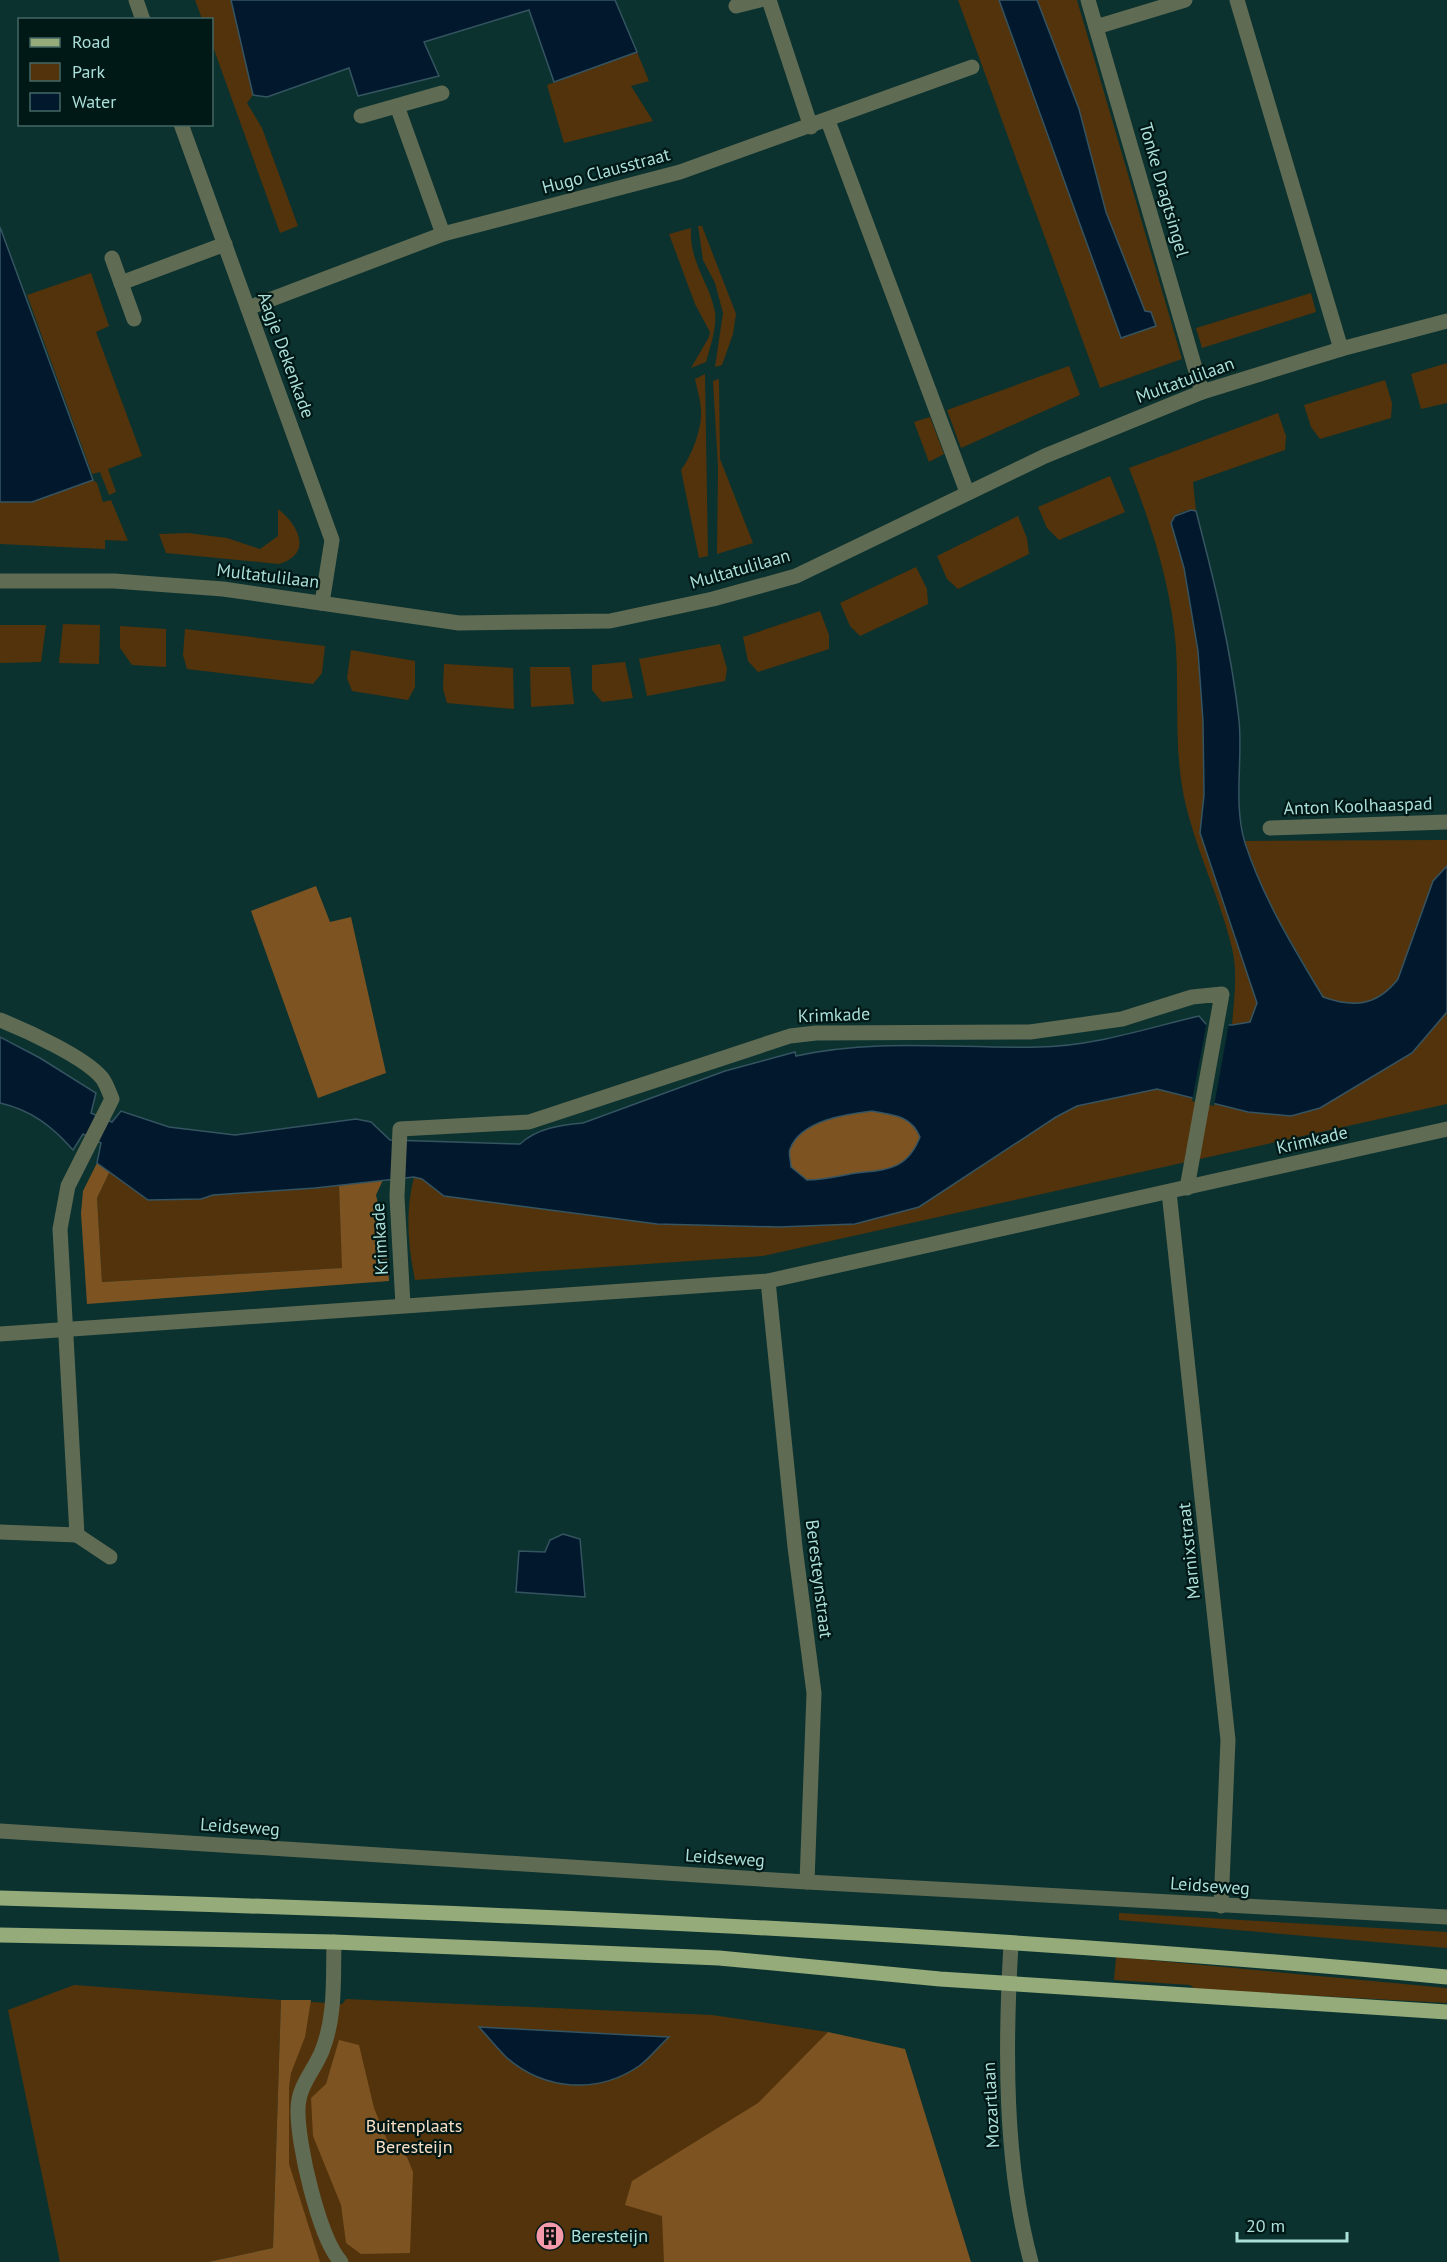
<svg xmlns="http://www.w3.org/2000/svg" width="1447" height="2262" viewBox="0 0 1447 2262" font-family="'PT Sans',sans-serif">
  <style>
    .green { fill: #53330b }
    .forest { fill: #7d5322 }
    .water { fill: #02192d; stroke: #355461; stroke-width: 1.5; fill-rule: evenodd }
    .pier { fill: #0b322f }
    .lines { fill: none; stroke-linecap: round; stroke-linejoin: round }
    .minor { stroke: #606b54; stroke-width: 15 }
    .major { stroke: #95ab7a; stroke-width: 15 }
    .labels { text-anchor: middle; stroke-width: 4.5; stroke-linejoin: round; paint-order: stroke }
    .street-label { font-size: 18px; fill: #abdfd9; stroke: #001816 }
    .park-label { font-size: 18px; fill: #f8dec3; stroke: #001816 }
    .poi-label { font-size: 18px; fill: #abdfd9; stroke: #001816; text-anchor: start }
  </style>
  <rect width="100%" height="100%" fill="#0b322f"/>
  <g class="green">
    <path d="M195,0h36l22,95 -6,8 15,25 36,98 -18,7 -68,-189v-24l-10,-1z"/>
    <path d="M958,0h41l122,338 35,-12 -5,-14 -6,-1 -39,-99 -27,-103 -42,-109h40l105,359 -82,29z"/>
    <path d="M637,52l12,29 -18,5 22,35 -89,22 -17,-58z"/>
    <path d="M698,226h4l34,88 -3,20 -11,31 -7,2 8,-54 -8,-30 -12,-23z"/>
    <path d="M691,228c-2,35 18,53 24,84 2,16 -5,35 -9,50l-15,6 18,-31 1,-5 -15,-28 -26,-70z"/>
    <path d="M91,273l18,53 -13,6 46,124 -34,13 8,23 -7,3 -9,-23 -8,2 -65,-179z"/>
    <path d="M1311,293l5,19 -114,36 -6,-20z"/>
    <path d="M1447,363v40l-26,6 -10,-35z"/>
    <path d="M1069,366l11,29 -119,53 -14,-38z"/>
    <path d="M705,374l3,182 -9,2 -18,-88c10,-13 21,-41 20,-58 0,-11 -4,-23 -6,-33z"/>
    <path d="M719,379l1,80 33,84 -36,11 1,-87 -5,-86z"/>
    <path d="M1385,380l7,23 -1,15 -71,21 -9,-12 -7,-22z"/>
    <path d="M1278,413l8,23 -1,14 -92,32 3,29c-11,-3 -20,3 -25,12l13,45 14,83 5,70 1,74 -4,38 57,170 -6,19 -19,3c2,-25 6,-52 0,-77 -12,-51 -37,-99 -48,-151 -10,-49 -5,-99 -8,-149 -5,-63 -24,-122 -47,-180z"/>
    <path d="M930,417l14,37 -15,8 -15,-40z"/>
    <path d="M1110,476l15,36 -66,28 -12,-12 -9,-21z"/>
    <path d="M93,480l4,3 6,19 8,-2 17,41 -23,-1v9l-105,-5v-42h33z"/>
    <path d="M278,509c21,16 35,45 1,55l-113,-11 -7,-19 29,-1 39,5 33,11 18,-13z"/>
    <path d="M1018,516l9,22 2,16 -71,35 -11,-10 -10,-23z"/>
    <path d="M916,567l11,22 1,15 -68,32 -10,-10 -10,-23z"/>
    <path d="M820,611l9,24v14l-71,23 -10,-11 -5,-24z"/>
    <path d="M63,624l37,1 -1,39 -40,-1z"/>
    <path d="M0,625h46l-5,37 -41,1z"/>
    <path d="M120,626l46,3v38l-34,-2 -12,-17z"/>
    <path d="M185,629l140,17 -3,27 -9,11 -126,-15 -4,-14z"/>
    <path d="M720,644l7,25 -2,12 -78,15 -8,-37z"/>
    <path d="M351,650l64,11v26l-7,13 -56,-9 -5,-13z"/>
    <path d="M625,662l8,36 -31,4 -10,-12v-25z"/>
    <path d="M444,664l69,4 1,41 -67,-6 -4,-14z"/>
    <path d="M530,667h40l4,37 -43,3z"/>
    <path d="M1447,840v26l-14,15 -35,98c-21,27 -44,29 -75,18l-55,-96 -24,-60z"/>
    <path d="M1447,1012v92l-684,152 -348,24c-7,-34 -10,-69 -1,-103l8,2 22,17 213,28 122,3 298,-121 62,-14 18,-3 91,23 43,4 29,-8 92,-55z"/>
    <path d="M110,1171l38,29 53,-1 12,-4 126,-10 4,83 -241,14 -5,-84z"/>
    <path d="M1119,1913l328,19v16l-328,-28z"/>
    <path d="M1116,1957l331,31v15l-252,-14 -5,-4 -76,-5z"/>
    <path d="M74,1985l207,15 -8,248 -65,14h-148l-52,-252z"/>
    <path d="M346,1999l366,16 116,17 -7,8 138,222h-691l17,-3 1,-259 56,4z"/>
  </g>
  <g class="forest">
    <path d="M316,886l14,36 21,-5 35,156 -68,25 -67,-187z"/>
    <path d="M872,1111c20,4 39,4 48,26 -14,37 -37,32 -70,38 -15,2 -28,5 -43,5l-16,-13c0,-6 -3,-13 -1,-18 10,-29 57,-35 82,-38z"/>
    <path d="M97,1163l13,8 -13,27 5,84 240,-14 -3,-83 44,-5 -7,15 10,43 3,43 -302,23 -6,-91 2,-22z"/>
    <path d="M281,2000h30l-6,37 -14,36 -2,14v77l31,98h-112l65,-14z"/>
    <path d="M828,2032l77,17 66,213h-307l-2,-46 -37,-11 7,-24 126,-78z"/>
    <path d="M339,2040l20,5 15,63 15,37 18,12 6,15 -3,81 -49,1 -15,-11 -5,-38 -28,-69 -2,-38 15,-14z"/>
  </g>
  <g class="water">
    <path d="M231,0h384l22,52 -83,30 -25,-72 -105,32 15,34 -81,20 -9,-28 -82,29 -14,-2z"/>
    <path d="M999,0h38l42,109 27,103 39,99 6,1 5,14 -35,12z"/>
    <path d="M0,227l93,253 -61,22h-32z"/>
    <path d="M1191,510l5,1c18,69 35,138 43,209 4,40 -6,84 6,123 18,55 48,104 78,154 31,11 54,9 75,-18l35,-98 14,-15v146l-35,41 -92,55 -29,8 -43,-4 -91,-23 -80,17 -21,11 -137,90 -64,17 -76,3 -122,-3 -213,-28 -22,-17 -8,-2 -99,11 -102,7 -12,4 -53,1 -51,-37 4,-20 -18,-9 -10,16c-21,-24 -42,-40 -73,-47v-66l40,21 56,35 -5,20 21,9 9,-11 48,16 66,8 121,-16 15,3 19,18 130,4c17,-16 41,-19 63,-21l142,-52 70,-19 1,4c83,-18 159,-7 242,-9 54,0 109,-19 161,-31l7,8 26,1 18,-3 7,-19 -57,-170 4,-38 -1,-74 -5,-70 -14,-83 -13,-45 4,-7zM872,1111c20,4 39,4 48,26 -14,36 -37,32 -70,37 -15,3 -28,6 -43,6l-16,-13c0,-6 -3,-13 -1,-18 11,-29 57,-35 82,-38z"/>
    <path d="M563,1534l17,5 5,58 -69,-5 3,-41 26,1 5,-12z"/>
    <path d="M479,2027l189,10h1c-10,9 -19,21 -30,29 -41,28 -94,25 -132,-8 -10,-10 -19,-21 -28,-31z"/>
  </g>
  <path class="pier" d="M1207,1021l22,2 -15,83 -22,-5z"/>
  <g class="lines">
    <g class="minor">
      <path d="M136,0l7,20"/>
      <path d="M769,0l42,127"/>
      <path d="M1088,0l114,392"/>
      <path d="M1237,0l104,349"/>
      <path d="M736,6l24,-6"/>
      <path d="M1096,27l89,-27"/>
      <path d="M397,106l46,128"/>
      <path d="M361,116l81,-23"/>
      <path d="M828,121l139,371"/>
      <path d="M181,124l151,416 -10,63"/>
      <path d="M112,258l22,61"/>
      <path d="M121,283l104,-39"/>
      <path d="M248,308l195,-74 237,-62 292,-105"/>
      <path d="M0,581h114l109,8 236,34 151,-2 103,-22 83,-23 249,-120 157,-64 139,-43 106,-28"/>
      <path d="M1270,828l177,-6"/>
      <path d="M0,1020c25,10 85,37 102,58 4,5 7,14 10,21l-44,87 -8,43 17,306 -77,-3"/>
      <path d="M1169,1192l59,548 -7,166"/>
      <path d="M768,1281l27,266 19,146 -7,189"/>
      <path d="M403,1305l-6,-108 3,-68 129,-7 261,-86 26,-3 214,-1 92,-13 70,-22 30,-3 -35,194"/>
      <path d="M0,1334l768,-53 679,-152"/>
      <path d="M77,1535l33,22"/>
      <path d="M0,1831l807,51 640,35"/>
      <path d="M334,1942c-1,36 2,74 -12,109 -8,20 -24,35 -24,58 -1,34 21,129 43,153"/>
      <path d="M1011,1944c-6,102 -7,219 20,318"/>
    </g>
    <g class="major">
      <path d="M0,1898c483,14 966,34 1447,79"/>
      <path d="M0,1935l334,7 385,16 221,21 507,33"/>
    </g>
  </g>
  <defs>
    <g id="building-disc" transform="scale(1.5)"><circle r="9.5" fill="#f39aaa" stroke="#001816"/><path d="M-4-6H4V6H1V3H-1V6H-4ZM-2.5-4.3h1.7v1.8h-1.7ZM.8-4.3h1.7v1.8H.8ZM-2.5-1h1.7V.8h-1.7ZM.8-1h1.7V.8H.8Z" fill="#111"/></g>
  </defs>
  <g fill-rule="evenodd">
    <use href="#building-disc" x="550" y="2236"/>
  </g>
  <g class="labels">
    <g class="street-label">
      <text transform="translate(606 171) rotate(-15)" y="6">Hugo Clausstraat</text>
      <text transform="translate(1164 190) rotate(74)" y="6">Tonke Dragtsingel</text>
      <text transform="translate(286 355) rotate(70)" y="6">Aagje Dekenkade</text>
      <text transform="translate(1185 380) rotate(-20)" y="6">Multatulilaan</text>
      <text transform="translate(740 569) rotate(-16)" y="6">Multatulilaan</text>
      <text transform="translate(268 576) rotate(7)" y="6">Multatulilaan</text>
      <text transform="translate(1358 806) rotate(-2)" y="6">Anton Koolhaaspad</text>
      <text transform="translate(834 1015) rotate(-2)" y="6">Krimkade</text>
      <text transform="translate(1312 1140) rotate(-13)" y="6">Krimkade</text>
      <text transform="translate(380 1239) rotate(-93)" y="6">Krimkade</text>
      <text transform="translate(1189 1551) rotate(-96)" y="6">Marnixstraat</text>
      <text transform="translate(819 1579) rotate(83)" y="6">Beresteynstraat</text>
      <text transform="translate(240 1827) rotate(4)" y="6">Leidseweg</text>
      <text transform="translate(725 1858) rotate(4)" y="6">Leidseweg</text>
      <text transform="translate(1210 1886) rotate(4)" y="6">Leidseweg</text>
      <text transform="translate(991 2105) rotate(-93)" y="6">Mozartlaan</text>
    </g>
    <g class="park-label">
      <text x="414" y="2132">Buitenplaats<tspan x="414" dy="21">Beresteijn</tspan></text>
    </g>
    <g class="poi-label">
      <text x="571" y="2242">Beresteijn</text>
    </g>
  </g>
  <rect x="18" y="18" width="195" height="108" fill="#001816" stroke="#446864" stroke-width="1.5"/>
  <rect x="30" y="38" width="30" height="9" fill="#95ab7a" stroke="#446864" stroke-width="1.5"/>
  <text x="72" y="48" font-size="18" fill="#abdfd9">Road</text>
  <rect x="30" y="63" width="30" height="18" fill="#53330b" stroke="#446864" stroke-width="1.5"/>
  <text x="72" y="78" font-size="18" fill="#abdfd9">Park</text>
  <rect x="30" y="93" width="30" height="18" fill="#02192d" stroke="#446864" stroke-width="1.5"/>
  <text x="72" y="108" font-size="18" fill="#abdfd9">Water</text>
  <path d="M1237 2232v9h110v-9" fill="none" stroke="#abdfd9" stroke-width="3"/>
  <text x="1246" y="2232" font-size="18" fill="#abdfd9" stroke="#001816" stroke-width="4.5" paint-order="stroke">20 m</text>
</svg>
